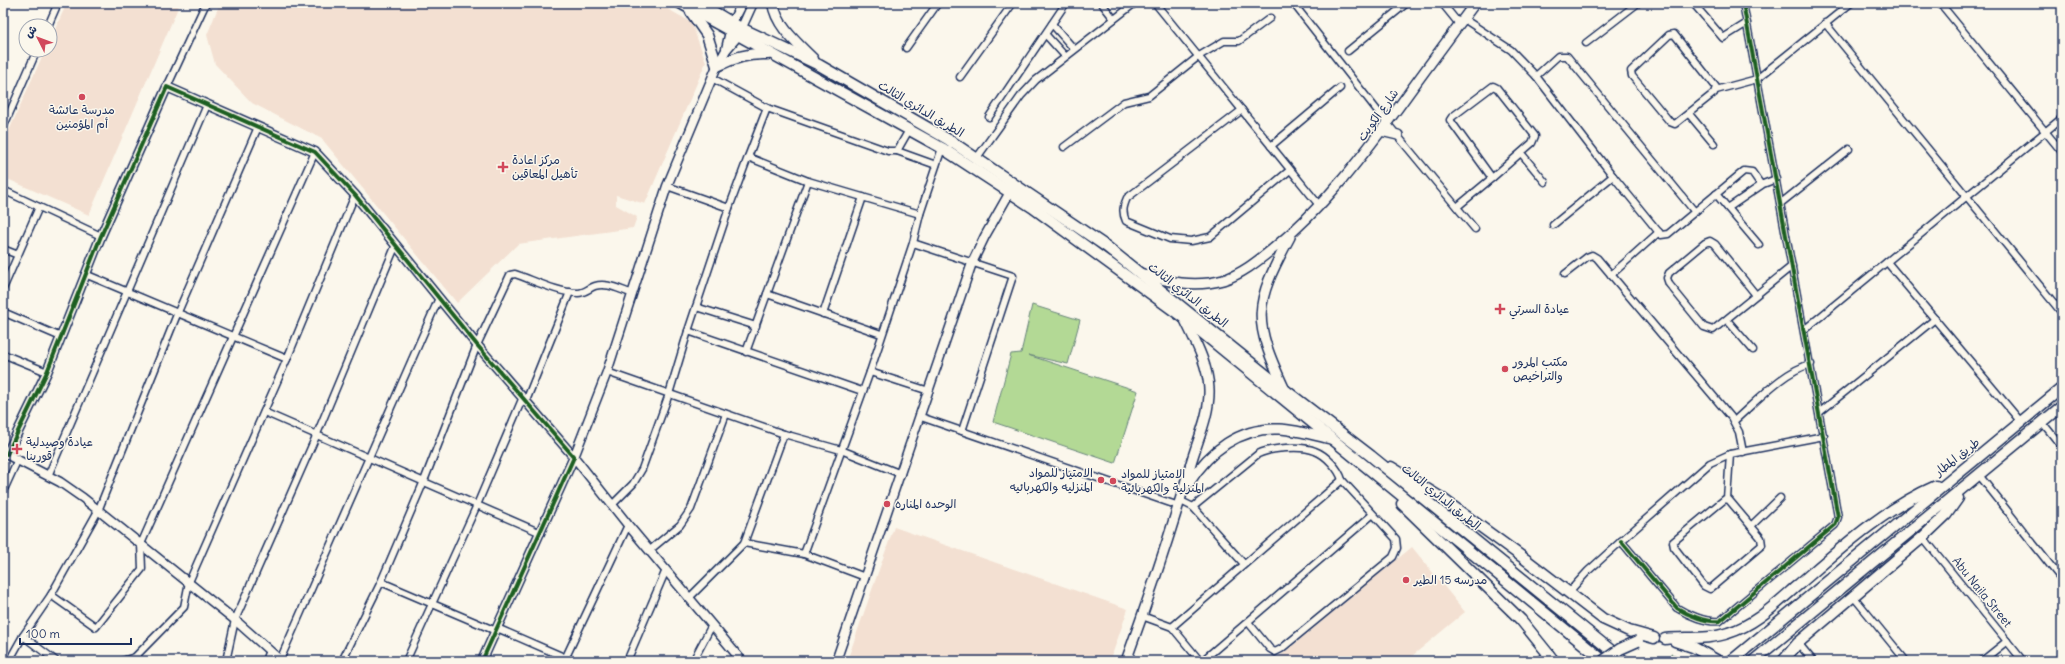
<svg xmlns="http://www.w3.org/2000/svg" width="2065" height="664" viewBox="0 0 2065 664" font-family="Delius,'Playpen Sans Arabic',sans-serif">
  <style>
    .built { fill: #f3e0d2 }
    .green { fill: #b3d995; stroke: #67847a }
    .lines { fill: none; stroke-linecap: round; stroke-linejoin: round }
    .minor-casing { stroke: #1b2f5e; stroke-width: 9 }
    .tertiary-casing { stroke: #1b2f5e; stroke-width: 11 }
    .secondary-casing { stroke: #1b2f5e; stroke-width: 12 }
    .trunk-casing { stroke: #1b2f5e; stroke-width: 13 }
    .minor { stroke: #fbf7ec; stroke-width: 6 }
    .tertiary { stroke: #fbf7ec; stroke-width: 8 }
    .secondary { stroke: #fbf7ec; stroke-width: 9 }
    .trunk { stroke: #fbf7ec; stroke-width: 10 }
    .trunk-bridge-casing { stroke: #1b2f5e; stroke-width: 13; stroke-linecap: butt }
    .trunk-bridge { stroke: #fbf7ec; stroke-width: 10 }
    .cycleway-casing { stroke: #fbf7ec; stroke-width: 6 }
    .cycleway { stroke: #1b5e20; stroke-width: 4 }
    .poi-dot { fill: #d1495b; stroke: #fbf7ec; stroke-width: 1.5 }
    .labels { text-anchor: middle; stroke-width: 3; stroke-linejoin: round; paint-order: stroke }
    .street-label { font-size: 12px; fill: #1b2f5e; stroke: #fbf7ec }
    .poi-label { font-size: 12px; fill: #1b2f5e; stroke: #fbf7ec; text-anchor: start }
  </style>
  <rect width="100%" height="100%" fill="#fbf7ec"/>
  <filter id="ink" filterUnits="userSpaceOnUse"><feTurbulence type="fractalNoise" baseFrequency=".025" numOctaves="2"/><feDisplacementMap in="SourceGraphic" scale="8" xChannelSelector="R" yChannelSelector="G"/><feConvolveMatrix kernelMatrix="1 2 1 2 8 2 1 2 1" color-interpolation-filters="sRGB"/></filter>
  <g filter="url(#ink)">
    <g class="built">
      <path d="M67,3h113l-91,212 -86,-38v-33l42,-94h5v-10z"/>
      <path d="M220,3h437l34,19 15,40 -61,142 -29,-9v10l21,12 -4,11 -115,16 -61,59 -135,-164 -70,-36 -37,-39 -8,-29z"/>
      <path d="M894,527l234,82 -18,52h-263z"/>
      <path d="M1412,547l53,65 -59,49h-132z"/>
    </g>
    <g class="green">
      <path d="M1032,305l48,15 -12,44 -40,-9 110,36 -23,72 -122,-41 18,-68 10,-1z"/>
      <path d="M1671,654l24,7h-24z"/>
    </g>
    <g class="lines">
      <g class="minor-casing">
        <g id="minor">
          <path d="M1155,3l164,202"/>
          <path d="M1293,3l94,120 88,106"/>
          <path d="M1442,3l17,21"/>
          <path d="M1693,3l30,35 24,-15"/>
          <path d="M1940,3l122,149"/>
          <path d="M1103,5l11,14"/>
          <path d="M1464,19l47,31 25,26"/>
          <path d="M1825,23l237,290"/>
          <path d="M1052,24l22,25"/>
          <path d="M48,26l10,-23"/>
          <path d="M1674,34l42,53 -2,6 -39,31 -5,-2 -38,-46 -1,-5 38,-36z"/>
          <path d="M1046,35l19,21"/>
          <path d="M1586,43l52,-40"/>
          <path d="M906,48l32,-45"/>
          <path d="M1348,51l59,-48"/>
          <path d="M960,77l53,-74"/>
          <path d="M712,78l55,30"/>
          <path d="M1493,86l4,2 38,48 -3,7 -40,35 -42,-58 2,-3z"/>
          <path d="M167,87l39,-84"/>
          <path d="M1716,90l41,-11 94,-76"/>
          <path d="M1242,110l-115,88c-4,9 -5,14 -1,23l44,18 21,2 19,-4 80,-67"/>
          <path d="M1689,114l25,30"/>
          <path d="M989,117l77,-114"/>
          <path d="M3,128l34,-78"/>
          <path d="M1271,146l69,-58"/>
          <path d="M1064,147l60,-45 25,-6 50,-40 25,-15h15l31,-23"/>
          <path d="M897,151l39,14"/>
          <path d="M1521,153l24,29"/>
          <path d="M748,157l19,-49 121,43h9l12,-21"/>
          <path d="M976,159l45,-63 15,-16 99,-77"/>
          <path d="M808,181l112,33"/>
          <path d="M3,190l98,46"/>
          <path d="M1716,194l43,51"/>
          <path d="M1781,203l68,-54"/>
          <path d="M1457,207l35,-29"/>
          <path d="M729,208l19,-51 60,24 -62,171"/>
          <path d="M1728,208l35,-24 13,-5"/>
          <path d="M1695,212l-128,-156h-9l-22,20 77,100 48,59 7,-1 76,-63 8,1 9,13"/>
          <path d="M1553,225l60,-49"/>
          <path d="M913,243l7,-29 22,-66"/>
          <path d="M3,249l15,6"/>
          <path d="M1887,262l134,160"/>
          <path d="M85,274l202,85"/>
          <path d="M1565,274l22,-17 5,-2 5,3 134,159 8,15 4,20"/>
          <path d="M1611,275l48,-43"/>
          <path d="M3,289l36,-82"/>
          <path d="M767,294l114,40"/>
          <path d="M1756,295l-41,-51 -5,-3 -5,2 -36,30 -2,5 2,6 35,43 9,3 79,-64"/>
          <path d="M696,307l60,19"/>
          <path d="M3,312l58,25"/>
          <path d="M823,314l40,-117"/>
          <path d="M1727,320l26,30"/>
          <path d="M1804,330l258,-212"/>
          <path d="M688,331l174,60"/>
          <path d="M3,354l44,18"/>
          <path d="M607,372l177,62 57,16 60,24"/>
          <path d="M929,391l-59,-19 43,-129 100,33 -51,155"/>
          <path d="M526,401l44,-109"/>
          <path d="M264,412l277,121"/>
          <path d="M1820,412l115,-93"/>
          <path d="M921,417l258,89"/>
          <path d="M1734,421c21,-18 49,-50 77,-57"/>
          <path d="M2042,422l20,25"/>
          <path d="M1979,475l83,105"/>
          <path d="M48,476l159,-371"/>
          <path d="M3,492l15,-33"/>
          <path d="M1725,499l4,1 32,38 1,7 -52,44 -6,-3 -30,-39 -1,-5z"/>
          <path d="M1727,499l3,-45"/>
          <path d="M1181,501l12,6 51,57"/>
          <path d="M612,505l21,-21 9,-15 27,-75 19,-63 41,-123 -62,-22"/>
          <path d="M1193,507l65,-53c12,-6 44,-9 57,-3 11,4 24,18 27,29l54,59 1,9 -4,9 -112,92 -6,3 -5,-3 -22,-27"/>
          <path d="M1751,526l29,-28"/>
          <path d="M1923,537l100,124"/>
          <path d="M1621,541l56,67c11,7 30,15 43,13l115,-96 3,-8 -95,-514"/>
          <path d="M744,543l60,11"/>
          <path d="M650,550l30,-25 11,-16 35,-95"/>
          <path d="M865,577l-61,-23 66,-182"/>
          <path d="M381,582l115,49"/>
          <path d="M1568,593l20,-22 40,-36 82,-72 20,-9 94,-18"/>
          <path d="M51,595l45,32 46,-58 -1,-25 174,-392"/>
          <path d="M1853,596l53,65"/>
          <path d="M689,598l55,-55 40,-109"/>
          <path d="M1142,616l30,11 28,34"/>
          <path d="M1172,627l170,-147"/>
          <path d="M497,628l76,33"/>
          <path d="M23,636l33,25"/>
          <path d="M1798,643l15,18"/>
          <path d="M280,660l159,-362"/>
          <path d="M9,661l14,-25 28,-41 47,-84 80,-199 80,-185"/>
          <path d="M122,661l13,-4 49,-50 5,-25 98,-223 68,-164"/>
          <path d="M226,661l9,-41 82,-186 78,-187"/>
          <path d="M265,661l4,-11"/>
          <path d="M342,661l39,-79 43,-101 53,-136 33,-70 5,-1c18,6 44,19 63,19 7,0 11,-5 17,-7 12,-4 25,4 36,7"/>
          <path d="M406,661l71,-156 46,-108"/>
          <path d="M564,661l64,-136"/>
          <path d="M627,661l39,-91"/>
          <path d="M693,661l19,-36"/>
          <path d="M1202,661l170,-146"/>
          <path d="M1539,661l11,-8"/>
          <path d="M1982,661l25,-20"/>
        </g>
      </g>
      <g class="tertiary-casing">
        <g id="tertiary">
          <path d="M726,49l6,-27 10,-19"/>
          <path d="M4,453l56,29 23,16 152,122 46,41"/>
          <path d="M7,454l40,-82 54,-136 66,-149 148,65 40,43 122,150 97,112 -92,204"/>
          <path d="M742,661l-114,-136 -54,-68 33,-85 60,-186 50,-120 9,-16 12,-14 15,-33"/>
          <path d="M836,661l136,-398 13,-27 25,-44"/>
        </g>
      </g>
      <g class="secondary-casing">
        <g id="secondary">
          <path d="M1381,131l17,4"/>
          <path d="M1140,273c28,9 54,15 83,7 19,-6 36,-20 51,-32 49,-40 87,-90 124,-140 25,-35 51,-70 77,-105"/>
          <path d="M1285,390c-33,-71 -32,-84 5,-153"/>
          <path d="M1189,483c20,-32 51,-56 90,-54 18,1 35,6 52,10"/>
          <path d="M1126,661c24,-66 46,-132 65,-198 7,-24 19,-49 18,-74 -1,-25 -14,-48 -25,-71"/>
        </g>
      </g>
      <g class="trunk-casing">
        <g id="trunk">
          <path d="M680,3l262,145 90,59 152,111 420,343"/>
          <path d="M699,3l42,25 78,37 130,75 158,107 178,143 86,66 253,205"/>
          <path d="M773,3c3,23 25,41 40,56"/>
          <path d="M691,12l16,23 10,31c17,-9 32,-13 51,-12"/>
          <path d="M1391,467l49,30 85,62 78,60 26,12 25,7"/>
          <path d="M1402,504l119,116 33,41"/>
          <path d="M1665,639c20,-2 44,1 63,-6 27,-8 49,-30 70,-48 42,-36 87,-77 138,-99"/>
          <path d="M1675,641l18,6 25,14"/>
          <path d="M1731,661l331,-273"/>
          <path d="M1753,661l309,-255"/>
          <path d="M1783,661l15,-18 125,-106 23,-22 12,-17"/>
        </g>
      </g>
      <use href="#minor" class="minor"/>
      <use href="#tertiary" class="tertiary"/>
      <use href="#secondary" class="secondary"/>
      <use href="#trunk" class="trunk"/>
      <g class="trunk-bridge-casing">
        <path id="trunk-bridge" d="M1603,661l17,-12 18,-8"/>
      </g>
      <use href="#trunk-bridge" class="trunk-bridge"/>
      <g class="cycleway-casing">
        <g id="cycleway">
          <path d="M7,454l40,-82 54,-136 66,-149 148,65 40,43 122,150 97,112 -92,204"/>
          <path d="M1621,541l56,67c11,7 30,15 43,13l115,-96 3,-8 -95,-514"/>
        </g>
      </g>
      <use href="#cycleway" class="cycleway"/>
    </g>
  </g>
  <g class="poi-dot">
    <circle cx="82" cy="97" r="4"/>
    <path d="M501 161h4v4h4v4h-4v4h-4v-4h-4v-4h4z"/>
    <path d="M1498 303h4v4h4v4h-4v4h-4v-4h-4v-4h4z"/>
    <circle cx="1505" cy="369" r="4"/>
    <path d="M15 443h4v4h4v4h-4v4h-4v-4h-4v-4h4z"/>
    <circle cx="1101" cy="480" r="4"/>
    <circle cx="1113" cy="481" r="4"/>
    <circle cx="887" cy="504" r="4"/>
    <circle cx="1406" cy="580" r="4"/>
  </g>
  <g class="labels">
    <g class="street-label">
      <text transform="translate(921 109) rotate(31)" y="4">الطريق الدائري الثالث</text>
      <text transform="translate(1378 115) rotate(-54)" y="4">شارع الكويت</text>
      <text transform="translate(1188 295) rotate(38)" y="4">الطريق الدائري الثالث</text>
      <text transform="translate(1957 457) rotate(-38)" y="4">طريق المطار</text>
      <text transform="translate(1441 497) rotate(39)" y="4">الطريق الدائري الثالث</text>
      <text transform="translate(1982 592) rotate(51)" y="4">Abu Naila Street</text>
    </g>
    <g class="poi-label">
      <text x="82" y="114" text-anchor="middle">مدرسة عائشة<tspan x="82" dy="14">أم المؤمنين</tspan></text>
      <text x="512" y="164">مركز اعادة<tspan x="512" dy="14">تأهيل المعاقين</tspan></text>
      <text x="1509" y="313">عيادة السرتي</text>
      <text x="1513" y="366">مكتب المرور<tspan x="1513" dy="14">والتراخيص</tspan></text>
      <text x="26" y="446">عيادة وصيدلية<tspan x="26" dy="14">قورينا</tspan></text>
      <text x="1093" y="477" text-anchor="end">الامتياز للمواد<tspan x="1093" dy="14">المنزليه والكهربائيه</tspan></text>
      <text x="1121" y="478">الامتياز للمواد<tspan x="1121" dy="14">المنزلية والكهربائية</tspan></text>
      <text x="895" y="508">الوحده المناره</text>
      <text x="1414" y="584">مدرسه 15 الطير</text>
    </g>
  </g>
  <rect width="2065" height="664" fill="none" stroke="#fbf7ec" stroke-width="16"/>
  <rect x="8" y="8" width="2049" height="648" fill="none" stroke="#1b2f5e" stroke-width="1.5" filter="url(#ink)"/>
  <g transform="translate(38 38) rotate(312)"><circle r="19" fill="#fbf7ec" stroke="#a1a7b3"/>
  <path d="M0-3L7 15L0 10L-7 15Z" fill="#d1495b"/>
  <text y="-6" font-size="11" font-weight="bold" text-anchor="middle" fill="#1b2f5e">ش</text>
  </g>
  <path d="M20 638v6h111v-6" fill="none" stroke="#1b2f5e" stroke-width="2"/>
  <text x="26" y="638" font-size="12" fill="#1b2f5e" stroke="#fbf7ec" stroke-width="3" paint-order="stroke">100 m</text>
</svg>
